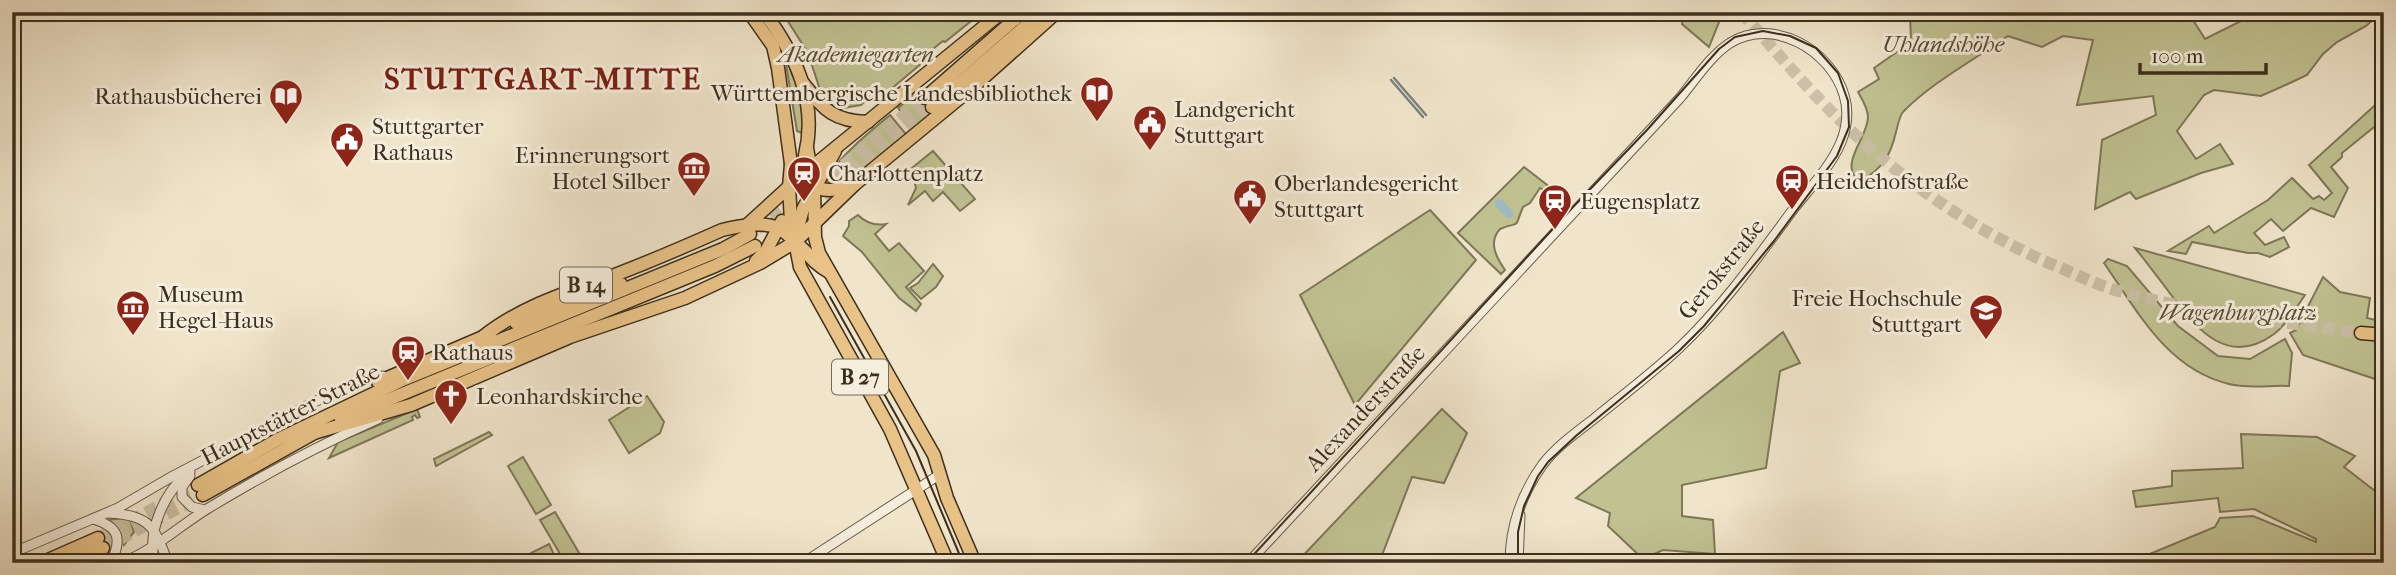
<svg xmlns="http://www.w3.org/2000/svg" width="2396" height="575" viewBox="0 0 2396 575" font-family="'IM FELL French Canon',serif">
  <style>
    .green { fill: #c1c292; stroke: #7e7858; stroke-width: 2 }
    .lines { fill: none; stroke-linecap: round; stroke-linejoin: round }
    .stream { stroke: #788480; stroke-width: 2.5 }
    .canal { stroke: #a0bcc2; stroke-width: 9 }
    .major-tunnel { stroke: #ccc1a8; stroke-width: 12; stroke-dasharray: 12 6; stroke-linecap: butt }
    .minor-casing { stroke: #695c48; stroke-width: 11 }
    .major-casing { stroke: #3c2f1d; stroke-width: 15 }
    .minor { stroke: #f5eedd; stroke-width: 9 }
    .major { stroke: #e8c286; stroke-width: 12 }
    .tram { stroke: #3c2f1d; stroke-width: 2 }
    .labels { text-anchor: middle; stroke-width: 6; stroke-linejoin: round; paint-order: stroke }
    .shield { fill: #f5eedd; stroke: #746857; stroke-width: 2 }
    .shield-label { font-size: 21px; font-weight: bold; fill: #3c2f1d }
    .park-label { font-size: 23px; font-style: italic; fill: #574c34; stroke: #f5eedd }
    .poi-label { font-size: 23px; fill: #3c2f1d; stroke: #f5eedd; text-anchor: start }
    .street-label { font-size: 23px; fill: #3c2f1d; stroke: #f5eedd }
    .district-label { font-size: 30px; font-weight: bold; letter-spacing: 2px; fill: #7a1f14; stroke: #f5eedd }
  </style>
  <rect width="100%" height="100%" fill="#f0e5cb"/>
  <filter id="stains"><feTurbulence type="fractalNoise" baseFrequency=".00286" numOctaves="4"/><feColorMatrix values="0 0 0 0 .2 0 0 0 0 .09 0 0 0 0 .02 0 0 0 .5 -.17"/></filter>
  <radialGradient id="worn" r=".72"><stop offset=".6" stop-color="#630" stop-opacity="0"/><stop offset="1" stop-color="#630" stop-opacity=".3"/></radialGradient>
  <g class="green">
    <path d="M782,12h205l-10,8 -2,-2 -30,24 -2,-1 -20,16 -1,6 -38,32 -6,-6 -17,16 -18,3 -5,4 -16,-16 -14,-43z"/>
    <path d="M1684,12h39l-14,35 -27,-23z"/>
    <path d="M1910,12h278l17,27 54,-27h123l-16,14 -29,16 -14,12 -16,21 -17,8 -29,13 -47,-6 -10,5 -27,36 19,28 24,-15 13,20 -32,9 -65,26 -6,-7 -35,17 7,-69 54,-25 -3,-19 -76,9 16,-65 -30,-4 -21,11 -34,-11c-34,24 -77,47 -105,76 -4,5 -5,13 -7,20 -6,26 -14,36 -36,50 -23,-17 8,-44 8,-65 0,-9 -6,-18 -10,-25l21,-13 -5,-11 37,-26z"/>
    <path d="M779,40l19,44 6,46 -2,3 -5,-2 -11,-67 -9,-23z"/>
    <path d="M919,91l18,22 -21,18 -18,-23z"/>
    <path d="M2384,97v22l-42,34v4l-11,10 17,21 -14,29 -23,-9 -28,23 -12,-12 -17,14 11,12 19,-8 5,10 -19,10 -12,-4h-10l-56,-11 -6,12 -18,-3 41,-25 5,7 54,-33 24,-22 21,21 6,-3 5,4 8,-7 -23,-28z"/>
    <path d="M890,115l19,23 -47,40 -31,7 -4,-4v-5c18,-24 40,-42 63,-61z"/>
    <path d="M933,151l42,48 -15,12 -17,-19 -10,9 -8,-10 -17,14 8,-17 -2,-8 -7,-8z"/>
    <path d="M1524,167l36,28 -1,4 -19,-11 -10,15 -7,4c-10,24 -1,13 -23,22 -12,13 -4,28 5,41l-4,4 -43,-41z"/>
    <path d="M1430,210l46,50 -121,145 -55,-110z"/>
    <path d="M858,215c8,8 17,11 28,9l-11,10 14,17 10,-8 25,28 -18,16 15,17 -5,7 -17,-13 -37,-46 -19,-16 6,-10v-5z"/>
    <path d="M2135,248l170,47c-9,13 -18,29 -31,39 -45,33 -76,-3 -102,-38 -12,-16 -24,-32 -37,-48z"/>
    <path d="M2108,259l19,7 51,60 40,30 32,3 35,-20 7,14 -3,33c-18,-1 -42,3 -60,-2 -62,-15 -91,-72 -125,-121z"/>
    <path d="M933,264l10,12 -7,11 -15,12 -11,-11 8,-5z"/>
    <path d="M2323,277l17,15 30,6 -3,20 17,4v60l-81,-27 -13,-22 6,-3z"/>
    <path d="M1783,332l17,31 -20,8 -14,97 -84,17v31l31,4 2,34 -52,-4 -20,9 -35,-33 2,-13 -34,-15z"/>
    <path d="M647,396l17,26 -4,11 -31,20 -20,-33z"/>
    <path d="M417,409l3,8 -3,1 -2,-3 -3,2 1,3 -84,38 9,-16z"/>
    <path d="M1442,409l25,24 -23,50 -32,-6 -31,81v5h-85z"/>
    <path d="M489,432l3,3 -56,31 -2,-7z"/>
    <path d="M2241,434l76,3 38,19 -11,11 40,31v65h-256l87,-36 5,-9 33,-2 63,26v-3l-62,-30 -34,3 -2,-14 -82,9 -3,-16 39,-5v-15l71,-3z"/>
    <path d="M523,457l28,48 -15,9 -28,-48z"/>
    <path d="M555,512l30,51h-26l4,-4 -23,-39z"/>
    <path d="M129,517l5,15 -10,13 -7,-18 -10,-7z"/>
    <path d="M549,544l9,19h-43l18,-2 -2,-8z"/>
  </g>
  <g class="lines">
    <g class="stream">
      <path d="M1394,78l32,37"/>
      <path d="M1391,80l32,37"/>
    </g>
    <path class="canal" d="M1499,203l10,11"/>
    <g class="major-tunnel">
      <path d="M1741,12c26,29 51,59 78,87 68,71 147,129 237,167 20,8 39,18 59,24 80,23 165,31 246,43"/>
      <path d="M809,207l123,-100"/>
      <path d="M757,229l78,-57 90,-74"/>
      <path d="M98,538l100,-53"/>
      <path d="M103,548l100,-53"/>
    </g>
    <g class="minor-casing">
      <g id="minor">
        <path d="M190,476l-8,11v10l10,10 13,3"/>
        <path d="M109,513c42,2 46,15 59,50"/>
        <path d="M93,519c27,8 29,20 18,44"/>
        <path d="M12,553l106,-45 55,-32 141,-74 53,-23 16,-3"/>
        <path d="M121,563c32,-12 57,-36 86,-54 56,-34 112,-64 171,-90"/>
        <path d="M155,563c-9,-31 10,-73 35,-91"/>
        <path d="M803,563l136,-88"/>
        <path d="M1248,563l432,-465c15,-18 30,-42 50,-55 44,-27 101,8 114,52 5,16 3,32 -3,47 -10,24 -30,45 -46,65 -37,50 -73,101 -118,143 -26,24 -55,46 -82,68 -18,14 -38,28 -52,46 -21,29 -33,63 -33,99"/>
        <path d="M1518,563l2,-48"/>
      </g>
    </g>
    <g class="major-casing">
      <g id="major">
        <path d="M749,12l24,34 5,22 13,96 -2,23 2,34 9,46 90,162 58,134"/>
        <path d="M764,12c31,42 54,89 41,143"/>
        <path d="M803,83c21,26 29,38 65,39"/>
        <path d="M925,98l98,-86"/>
        <path d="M932,107l110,-95"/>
        <path d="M807,148l7,39 1,50 4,16 115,202 13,43 28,65"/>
        <path d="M791,164c19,25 33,33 64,20l118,-97 84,-75"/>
        <path d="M806,172l196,-160"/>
        <path d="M746,226l46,-42"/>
        <path d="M796,235l7,-26 32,-58"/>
        <path d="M756,261l10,-10 16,-30"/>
        <path d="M516,323l105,-39"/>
        <path d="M2361,333l23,2"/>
        <path d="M484,336c38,-30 83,-43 128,-60 37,-14 74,-30 110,-46 17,-4 40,-9 56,-2 9,4 19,16 26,22 9,10 14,16 25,22"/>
        <path d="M378,382l112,-48"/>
        <path d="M341,419l374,-153 40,-20"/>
        <path d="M310,434l101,-29 159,-68 115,-39 75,-35 35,-21 60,-58"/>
        <path d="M198,485l79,-45 123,-59 323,-132 27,-15"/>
        <path d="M203,495l113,-63"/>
        <path d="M41,563l57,-25"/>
        <path d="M69,563l34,-15"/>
      </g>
    </g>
    <use href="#minor" class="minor"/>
    <use href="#major" class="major"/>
    <g class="tram">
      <path d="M830,297l86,154 47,112"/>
      <path d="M1246,563l327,-356 74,-77 72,-81 16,-12 28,-6 27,5 26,12 22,25 10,28 1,26 -12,29 -63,85 -70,85 -25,25 -102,84 -29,27 -10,14 -14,30 -6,26v31"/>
    </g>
  </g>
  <defs>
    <g id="library-pin" transform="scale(1.75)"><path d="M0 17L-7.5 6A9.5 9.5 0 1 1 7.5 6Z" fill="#8f2418" stroke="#f5eedd"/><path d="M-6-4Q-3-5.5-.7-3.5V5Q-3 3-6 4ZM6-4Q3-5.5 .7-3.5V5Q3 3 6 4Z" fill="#fff"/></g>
    <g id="civic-pin" transform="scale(1.75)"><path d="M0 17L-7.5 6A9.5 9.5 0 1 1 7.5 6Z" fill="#8f2418" stroke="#f5eedd"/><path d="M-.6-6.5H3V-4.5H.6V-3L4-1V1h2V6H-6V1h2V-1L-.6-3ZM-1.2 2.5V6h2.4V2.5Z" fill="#fff"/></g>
    <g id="museum-pin" transform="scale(1.75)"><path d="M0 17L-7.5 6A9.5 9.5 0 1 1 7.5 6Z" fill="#8f2418" stroke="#f5eedd"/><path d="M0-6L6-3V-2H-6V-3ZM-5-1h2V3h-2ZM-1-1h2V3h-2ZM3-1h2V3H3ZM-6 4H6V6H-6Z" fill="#fff"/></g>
    <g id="station-pin" transform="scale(1.75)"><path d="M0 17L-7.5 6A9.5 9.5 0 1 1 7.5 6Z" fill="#8f2418" stroke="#f5eedd"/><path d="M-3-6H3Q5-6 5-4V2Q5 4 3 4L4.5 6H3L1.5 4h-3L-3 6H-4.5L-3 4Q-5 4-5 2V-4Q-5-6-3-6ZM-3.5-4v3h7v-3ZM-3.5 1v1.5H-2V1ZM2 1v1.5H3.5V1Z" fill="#fff"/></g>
    <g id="university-pin" transform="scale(1.75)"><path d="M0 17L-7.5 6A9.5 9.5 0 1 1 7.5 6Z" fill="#8f2418" stroke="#f5eedd"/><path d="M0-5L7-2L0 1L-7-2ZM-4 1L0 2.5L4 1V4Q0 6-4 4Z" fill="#fff"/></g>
    <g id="church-pin" transform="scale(1.75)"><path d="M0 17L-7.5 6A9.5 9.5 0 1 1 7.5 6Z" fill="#8f2418" stroke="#f5eedd"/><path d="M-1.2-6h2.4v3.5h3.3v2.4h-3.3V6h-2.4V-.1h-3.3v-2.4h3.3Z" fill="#fff"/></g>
  </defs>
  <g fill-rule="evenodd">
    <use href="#library-pin" x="1097" y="93"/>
    <use href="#library-pin" x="286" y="96"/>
    <use href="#civic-pin" x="1150" y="122"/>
    <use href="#civic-pin" x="347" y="139"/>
    <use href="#museum-pin" x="694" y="168"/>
    <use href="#station-pin" x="804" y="173"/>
    <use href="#station-pin" x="1792" y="181"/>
    <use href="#civic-pin" x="1250" y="196"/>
    <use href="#station-pin" x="1555" y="201"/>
    <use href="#museum-pin" x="133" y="307"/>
    <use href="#university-pin" x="1986" y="311"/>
    <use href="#station-pin" x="408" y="352"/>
    <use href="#church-pin" x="451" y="396"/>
  </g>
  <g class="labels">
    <g class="shield">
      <rect x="560" y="267.5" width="52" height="35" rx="5"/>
      <rect x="832" y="359.5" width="56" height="35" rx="5"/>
    </g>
    <g class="shield-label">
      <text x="586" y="292">B 14</text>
      <text x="860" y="384">B 27</text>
    </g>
    <g class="park-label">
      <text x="1943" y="52">Uhlandshöhe</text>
      <text x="856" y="62">Akademiegarten</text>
      <text x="2238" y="320">Wagenburgplatz</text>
    </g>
    <g class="poi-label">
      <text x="1072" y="101" text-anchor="end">Württembergische Landesbibliothek</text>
      <text x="262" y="104" text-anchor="end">Rathausbücherei</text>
      <text x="1174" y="117">Landgericht<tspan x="1174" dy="26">Stuttgart</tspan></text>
      <text x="372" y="134">Stuttgarter<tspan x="372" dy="26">Rathaus</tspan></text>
      <text x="670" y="163" text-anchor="end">Erinnerungsort<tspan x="670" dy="26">Hotel Silber</tspan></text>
      <text x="828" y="181">Charlottenplatz</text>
      <text x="1816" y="189">Heidehofstraße</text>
      <text x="1274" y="191">Oberlandesgericht<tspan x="1274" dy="26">Stuttgart</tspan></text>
      <text x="1580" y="209">Eugensplatz</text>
      <text x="158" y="302">Museum<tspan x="158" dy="26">Hegel-Haus</tspan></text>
      <text x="1962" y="306" text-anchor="end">Freie Hochschule<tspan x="1962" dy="26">Stuttgart</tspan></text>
      <text x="432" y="360">Rathaus</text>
      <text x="476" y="404">Leonhardskirche</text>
    </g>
    <g class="street-label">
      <text transform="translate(1721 269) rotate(-51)" y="8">Gerokstraße</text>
      <text transform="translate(1365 408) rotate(-47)" y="8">Alexanderstraße</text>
      <text transform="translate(290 414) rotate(-27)" y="8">Hauptstätter Straße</text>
    </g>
    <g class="district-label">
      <text x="543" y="89">STUTTGART-MITTE</text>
    </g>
  </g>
  <rect width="2396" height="575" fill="none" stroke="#f0e5cb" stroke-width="42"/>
  <rect x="14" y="14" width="2368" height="547" fill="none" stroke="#3c2f1d" stroke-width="3.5"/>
  <rect x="21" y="21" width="2354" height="533" fill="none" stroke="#3c2f1d" stroke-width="2"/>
  <path d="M2140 63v10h126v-10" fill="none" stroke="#3c2f1d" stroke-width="3.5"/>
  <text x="2151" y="63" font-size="21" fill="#3c2f1d" stroke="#f5eedd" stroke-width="5" paint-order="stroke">100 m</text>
  <rect width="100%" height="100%" filter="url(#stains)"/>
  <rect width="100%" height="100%" fill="url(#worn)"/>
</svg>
